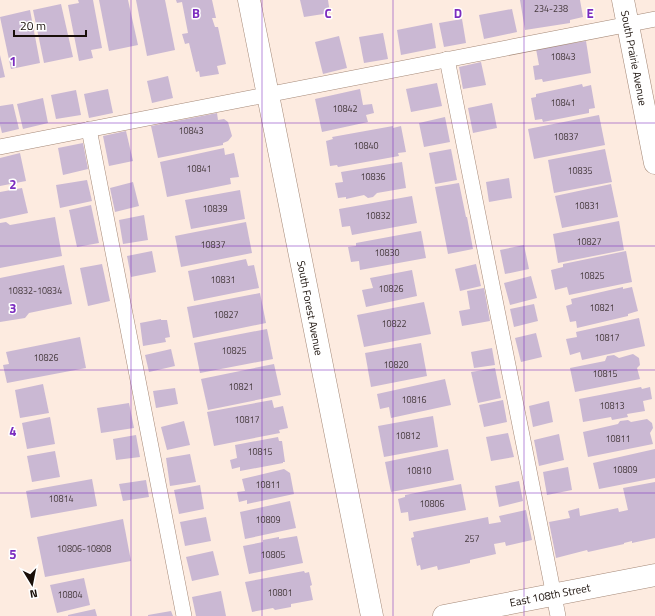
<svg xmlns="http://www.w3.org/2000/svg" width="655" height="616" viewBox="0 0 655 616" font-family="'Titillium Web',sans-serif">
  <style>
    .building { fill: #cab8d3 }
    .lines { fill: none; stroke-linecap: round; stroke-linejoin: round }
    .service-casing { stroke: #a48877; stroke-width: 16 }
    .minor-casing { stroke: #a48877; stroke-width: 23 }
    .service { stroke: #fff; stroke-width: 15 }
    .minor { stroke: #fff; stroke-width: 22 }
    .grid { fill: none; stroke: #7b2cbf; stroke-width: 1; stroke-opacity: 0.55 }
    .labels { text-anchor: middle; stroke-width: 3; stroke-linejoin: round; paint-order: stroke }
    .number-label { font-size: 9px; fill: #45393c }
    .street-label { font-size: 11px; fill: #190f09; stroke: #fff }
    .grid-label { font-size: 13px; text-anchor: middle; font-weight: bold; fill: #7b2cbf; stroke: #fff; stroke-width: 3; stroke-linejoin: round; paint-order: stroke }
  </style>
  <rect width="100%" height="100%" fill="#fdebe0"/>
  <g class="building">
    <path d="M78,0h15l9,48 -11,2 2,8 -14,3 -11,-56 11,-2z"/>
    <path d="M99,0h29l10,45 -29,6z"/>
    <path d="M136,0h29l10,50 -28,6z"/>
    <path d="M176,0h36l4,18h-4l3,9h3l8,37 -9,2 2,8 -19,3 -1,-6 -3,1 -7,-29 -4,1 -3,-10 6,-1 -6,-31 -5,1z"/>
    <path d="M300,0h28l2,13 -26,4z"/>
    <path d="M520,0h60l3,17 -13,3v3l-45,7z"/>
    <path d="M61,4l12,53 -29,6 -11,-53z"/>
    <path d="M512,9l5,23 -33,7 -5,-24z"/>
    <path d="M30,10l10,53 -29,6 -11,-52z"/>
    <path d="M462,19l4,24 -22,4 -5,-24z"/>
    <path d="M432,23l4,25 -35,7 -4,-25z"/>
    <path d="M383,33l5,26 -24,4 -5,-26z"/>
    <path d="M339,36l8,32 -24,6 -8,-32z"/>
    <path d="M586,41l5,32 -48,9 -1,-3 -7,1 -2,-14 6,-1 -3,-16z"/>
    <path d="M0,55l5,22 -5,1z"/>
    <path d="M481,62l5,23 -23,4 -4,-22z"/>
    <path d="M168,76l5,22 -21,5 -5,-22z"/>
    <path d="M437,83l5,23 -31,6 -5,-23z"/>
    <path d="M582,84l1,3 8,-2 4,23 -6,1v4l-46,9 -1,-3 -7,1 -4,-22 5,-1v-3z"/>
    <path d="M108,89l5,24 -24,5 -5,-24z"/>
    <path d="M360,89l3,16 9,-1 2,9 -8,2 2,7 -46,10 -7,-33z"/>
    <path d="M76,90l5,25 -25,4 -5,-24z"/>
    <path d="M43,98l5,25 -25,6 -6,-25z"/>
    <path d="M492,103l5,25 -24,5 -5,-25z"/>
    <path d="M13,104l6,25 -17,4 -2,-8v-19z"/>
    <path d="M217,113l1,7 6,-1 4,3 4,14 -4,5 -5,2v2l-65,13 -7,-32z"/>
    <path d="M599,115l6,30 -71,14 -6,-30z"/>
    <path d="M445,117l5,25 -26,5 -5,-24z"/>
    <path d="M393,126v2l8,-2 5,26 -8,1 1,3 -61,11 -1,-2 -7,1 -4,-25 7,-2 -1,-2z"/>
    <path d="M126,131l7,30 -24,5 -6,-30z"/>
    <path d="M83,143l5,26 -25,6 -5,-27z"/>
    <path d="M224,148l1,7 9,-2 5,24 -9,1 1,6 -64,13 -7,-35z"/>
    <path d="M451,149l6,31 -22,4 -6,-31z"/>
    <path d="M605,149l7,33 -58,11 -6,-33z"/>
    <path d="M20,153l6,28 -26,5v-28z"/>
    <path d="M402,162l4,26 -29,5 -4,4 -5,1 -4,-3 -18,4v-2l-8,1 -3,-15 8,-1 -2,-10z"/>
    <path d="M509,178l3,20 -23,4 -3,-20z"/>
    <path d="M87,180l5,21 -32,7 -4,-23z"/>
    <path d="M133,182l6,24 -24,6 -5,-24z"/>
    <path d="M459,183l7,34h1l6,32 -25,5 -13,-67z"/>
    <path d="M611,184l7,33 -56,11 -7,-32z"/>
    <path d="M22,188l6,25 -28,6v-27z"/>
    <path d="M240,190l5,29 -54,10 -6,-29z"/>
    <path d="M412,196l5,27 -65,12 -2,-9 -8,1 -3,-18z"/>
    <path d="M91,205l8,38 -22,4 -8,-37z"/>
    <path d="M144,215l4,25 -25,4 -4,-24z"/>
    <path d="M55,217l7,39 -62,12v-45l6,-1 4,3z"/>
    <path d="M619,221l5,29 -66,13 -5,-29z"/>
    <path d="M246,222l6,31 -71,14 -6,-31z"/>
    <path d="M421,231l5,27 -66,12 -1,-9 -8,1 -3,-15 8,-1v-3z"/>
    <path d="M524,245l5,24 -24,5 -5,-24z"/>
    <path d="M152,251l4,21 -25,5 -4,-21z"/>
    <path d="M626,251l6,31 -63,13 -2,-8 -12,3 -4,-20 12,-3v-3z"/>
    <path d="M246,259l2,7 6,-1 5,23 -65,13 -6,-30z"/>
    <path d="M102,264l8,37 -22,5 -8,-38z"/>
    <path d="M476,264l5,22 -21,5 -5,-22z"/>
    <path d="M64,265l8,39 -43,9 -4,5 -25,4v-44z"/>
    <path d="M412,270l5,26 -51,11 -4,-17 11,-2 -3,-10z"/>
    <path d="M531,276l6,22 -27,7 -6,-22z"/>
    <path d="M623,287v2l9,-2 6,24 -10,3v2l-51,12 -1,-7 -6,1 -4,-16 6,-2 -1,-5z"/>
    <path d="M484,288l6,33 -28,5 -3,-15 11,-2 -3,-18z"/>
    <path d="M260,293l6,30 -73,15 -6,-31z"/>
    <path d="M424,302l7,32 -67,13 -7,-32z"/>
    <path d="M534,304l4,17 -24,6 -4,-18z"/>
    <path d="M639,318l6,28 -63,14 -2,-8 -10,3 -4,-16 11,-2 -1,-5z"/>
    <path d="M161,319v1h6l3,17 -5,1 1,4 -23,4 -3,-23z"/>
    <path d="M267,329l6,30 -73,14 -6,-30z"/>
    <path d="M536,333l6,24 -21,5 -6,-24z"/>
    <path d="M80,337l6,31 -79,15 -4,-18 6,-1 -3,-12z"/>
    <path d="M421,343l6,33 -56,11 -6,-34z"/>
    <path d="M492,348l3,17 -21,3 -3,-16z"/>
    <path d="M171,349l4,17 -26,6 -4,-17z"/>
    <path d="M633,354l6,4 1,7 -3,3 3,11 -65,13 -5,-24 35,-7 2,-5 7,-1 5,3z"/>
    <path d="M274,364l7,31 -73,15 -7,-31z"/>
    <path d="M495,368l6,30 -23,5 -7,-31z"/>
    <path d="M445,379l6,26 -60,13 -2,-11 -9,2 -3,-15z"/>
    <path d="M43,384l6,29 -29,5 -5,-28z"/>
    <path d="M641,387l1,2 8,-2 2,12 -9,2 2,10 -18,3 1,3 -16,3 -1,-3 -28,5 -4,-23z"/>
    <path d="M175,388l3,16 -22,4 -3,-17z"/>
    <path d="M272,400l2,8 9,-2 5,22 -9,2 1,3 -66,13 -7,-34z"/>
    <path d="M503,400l4,22 -23,5 -5,-22z"/>
    <path d="M549,401l4,21 -20,5 -4,-21z"/>
    <path d="M129,403l5,25 -33,5 -4,-25z"/>
    <path d="M433,416l5,31 -54,10 -6,-31z"/>
    <path d="M50,417l5,27 -28,5 -5,-26z"/>
    <path d="M647,419l5,4 1,5 -3,5 3,11 -65,13 -5,-25 35,-8 2,-3 8,-1 3,2z"/>
    <path d="M184,421l6,24 -23,5 -6,-23z"/>
    <path d="M508,433l6,24 -23,4 -5,-24z"/>
    <path d="M559,434l5,26 -25,6 -5,-26z"/>
    <path d="M136,435l4,22 -24,3 -3,-21z"/>
    <path d="M278,437l1,4h3l3,21h-2v1l-43,8v-4l-8,2 -2,-9 7,-2 -2,-13z"/>
    <path d="M448,449l6,31 -63,12 -6,-30z"/>
    <path d="M655,449v29l-56,11 -6,-26z"/>
    <path d="M55,451l5,26 -28,5 -5,-26z"/>
    <path d="M190,454l6,28 -26,4 -4,-28z"/>
    <path d="M568,467l4,23 -25,5 -4,-23z"/>
    <path d="M284,469l6,4 4,21 -47,10v-4l-8,2 -2,-10 8,-1 -3,-12z"/>
    <path d="M92,479l5,27 -66,12 -5,-27z"/>
    <path d="M146,480l3,17 -26,4 -4,-17z"/>
    <path d="M519,481l4,20 -24,6 -4,-21z"/>
    <path d="M655,482v56l-23,5v-2l-8,2v1l-36,8 -1,-2 -31,8 -7,-36 21,-4 -2,-7 11,-3 1,8 38,-8 1,4 9,-2 -5,-22z"/>
    <path d="M461,484l5,26 -57,11 -1,-9 -7,1 -3,-14 7,-2v-2z"/>
    <path d="M200,485l4,24 -25,5 -5,-24z"/>
    <path d="M290,501l6,27 -51,11 -5,-27z"/>
    <path d="M526,510l6,30 -26,6 -1,-4 -11,2 2,10 -26,6v3l-32,7 -1,-4 -16,4 -1,-5 -3,1 -6,-28 3,-1 -1,-5 75,-15 1,7 12,-2 -2,-6z"/>
    <path d="M206,517l5,24 -26,5 -5,-24z"/>
    <path d="M123,519l8,42 -86,16 -8,-40z"/>
    <path d="M297,536l6,27 -54,11 -6,-28 20,-4v-2l16,-3v2z"/>
    <path d="M213,551l6,24 -27,6 -6,-24z"/>
    <path d="M304,571l1,2 4,-1 3,13 -2,1 3,14 -22,4v3l-16,3 -2,-2 -21,4 -7,-30z"/>
    <path d="M84,578l6,27 -33,8 -7,-28z"/>
    <path d="M221,591l5,25h-30l-4,-19z"/>
    <path d="M95,609l2,7h-29v-1z"/>
    <path d="M171,611l2,5h-25v-1z"/>
  </g>
  <g class="lines">
    <g class="service-casing">
      <g id="service">
        <path d="M447,59l111,557"/>
        <path d="M89,129l95,487"/>
        <path d="M0,147l655,-128"/>
      </g>
    </g>
    <g class="minor-casing">
      <g id="minor">
        <path d="M249,0l123,616"/>
        <path d="M623,0l32,163"/>
        <path d="M444,616l211,-41"/>
      </g>
    </g>
    <use href="#service" class="service"/>
    <use href="#minor" class="minor"/>
  </g>
  <path class="grid" d="M131,0v616M262,0v616M393,0v616M524,0v616M0,123h655M0,246h655M0,370h655M0,493h655"/>
  <g class="labels">
    <g class="number-label">
      <text x="551" y="12">234-238</text>
      <text x="563" y="60">10843</text>
      <text x="563" y="106">10841</text>
      <text x="345" y="112">10842</text>
      <text x="191" y="134">10843</text>
      <text x="566" y="140">10837</text>
      <text x="366" y="149">10840</text>
      <text x="199" y="172">10841</text>
      <text x="580" y="174">10835</text>
      <text x="373" y="180">10836</text>
      <text x="587" y="209">10831</text>
      <text x="215" y="212">10839</text>
      <text x="378" y="219">10832</text>
      <text x="589" y="245">10827</text>
      <text x="213" y="248">10837</text>
      <text x="387" y="256">10830</text>
      <text x="592" y="279">10825</text>
      <text x="223" y="283">10831</text>
      <text x="391" y="292">10826</text>
      <text x="35" y="294">10832-10834</text>
      <text x="602" y="311">10821</text>
      <text x="226" y="318">10827</text>
      <text x="394" y="327">10822</text>
      <text x="607" y="341">10817</text>
      <text x="234" y="354">10825</text>
      <text x="46" y="361">10826</text>
      <text x="396" y="368">10820</text>
      <text x="605" y="377">10815</text>
      <text x="241" y="390">10821</text>
      <text x="414" y="403">10816</text>
      <text x="612" y="409">10813</text>
      <text x="247" y="423">10817</text>
      <text x="408" y="439">10812</text>
      <text x="618" y="442">10811</text>
      <text x="260" y="455">10815</text>
      <text x="625" y="473">10809</text>
      <text x="419" y="474">10810</text>
      <text x="268" y="488">10811</text>
      <text x="61" y="502">10814</text>
      <text x="432" y="507">10806</text>
      <text x="268" y="523">10809</text>
      <text x="472" y="542">257</text>
      <text x="84" y="552">10806-10808</text>
      <text x="273" y="558">10805</text>
      <text x="280" y="596">10801</text>
      <text x="70" y="598">10804</text>
    </g>
    <g class="street-label">
      <text transform="translate(634 58) rotate(79)" y="4">South Prairie Avenue</text>
      <text transform="translate(310 308) rotate(79)" y="4">South Forest Avenue</text>
      <text transform="translate(550 595) rotate(-11)" y="4">East 108th Street</text>
    </g>
  </g>
  <g class="grid-label">
    <text x="196" y="18">B</text>
    <text x="328" y="18">C</text>
    <text x="458" y="18">D</text>
    <text x="590" y="18">E</text>
    <text x="13" y="66">1</text>
    <text x="13" y="189">2</text>
    <text x="13" y="313">3</text>
    <text x="13" y="436">4</text>
    <text x="13" y="559">5</text>
  </g>
  <g transform="translate(32 584) rotate(170)" stroke="#ffffff" stroke-width="3" paint-order="stroke">
  <path d="M0-3L7 15L0 10L-7 15Z" fill="#190f09"/>
  <text y="-6" font-size="11" font-weight="bold" text-anchor="middle" fill="#190f09">N</text>
  </g>
  <path d="M14 30v6h72v-6" fill="none" stroke="#190f09" stroke-width="2"/>
  <text x="20" y="30" font-size="12" fill="#190f09" stroke="#ffffff" stroke-width="3" paint-order="stroke">20 m</text>
</svg>
